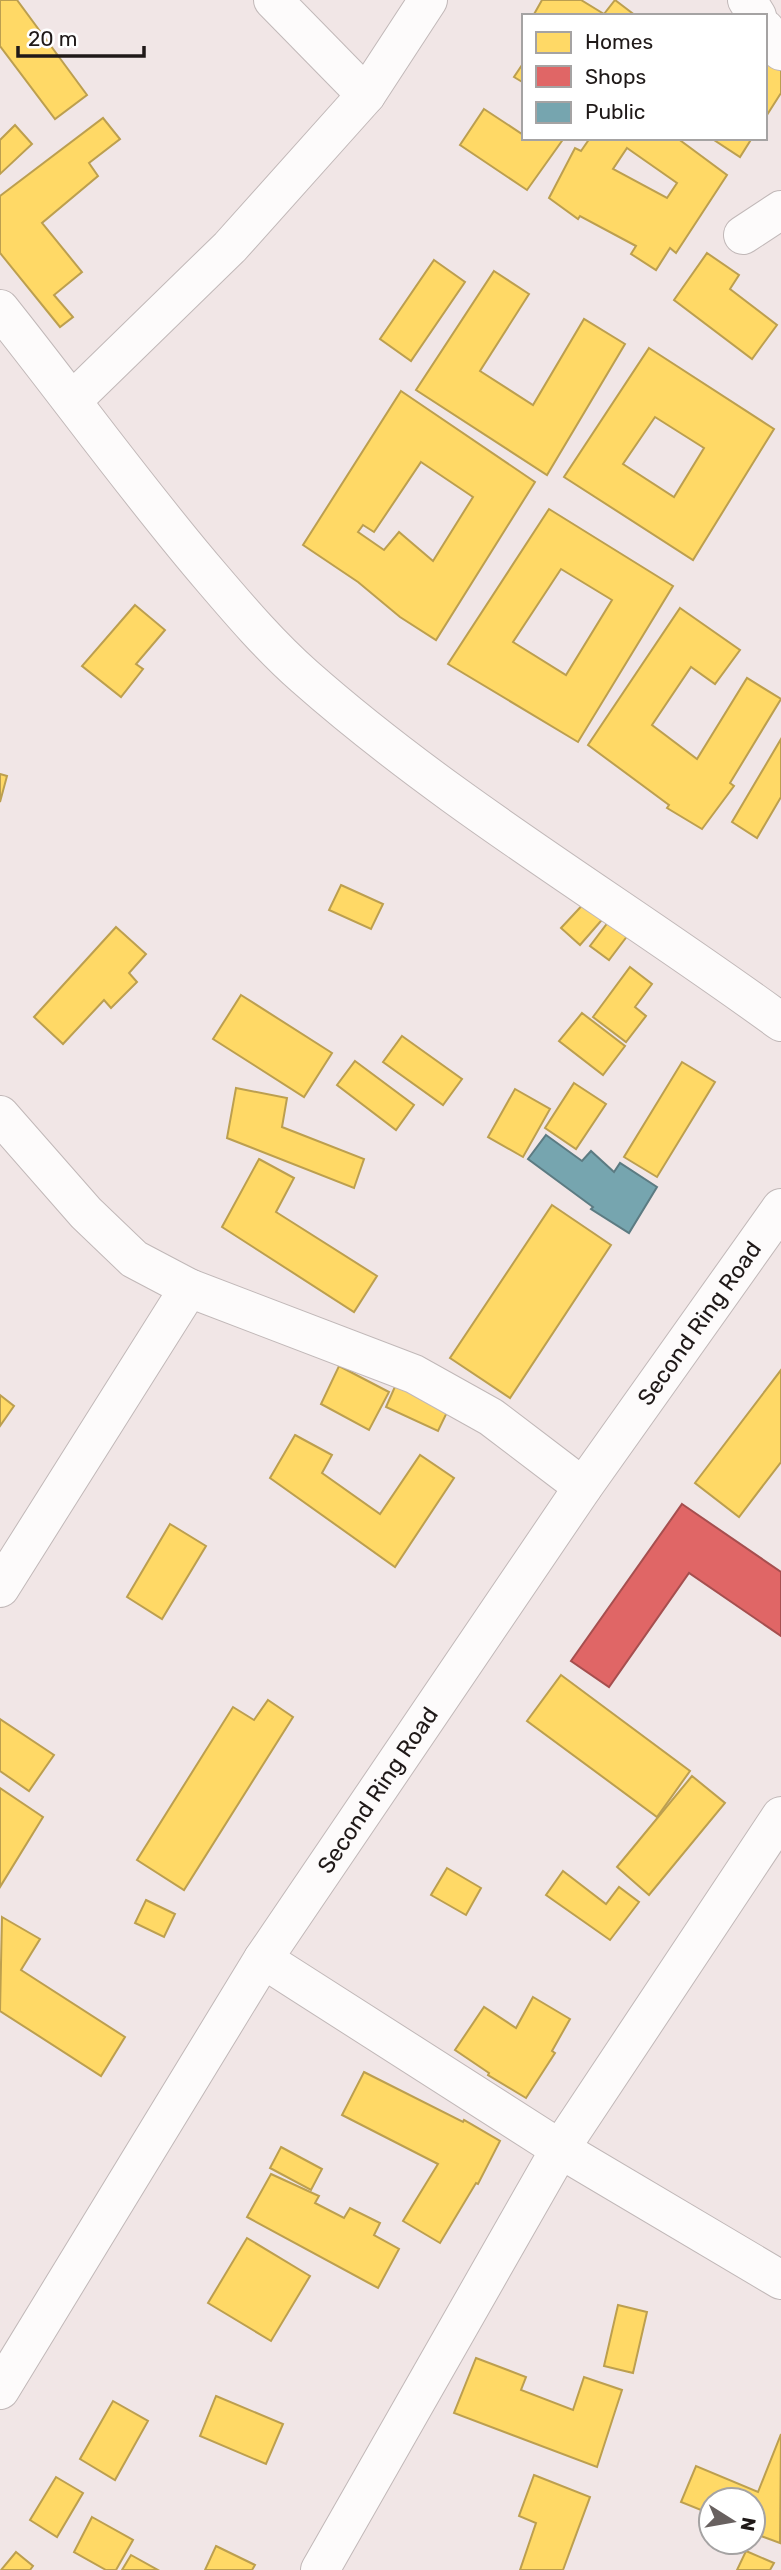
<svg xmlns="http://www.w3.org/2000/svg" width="781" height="2570" viewBox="0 0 781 2570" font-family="Rubik,sans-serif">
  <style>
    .homes { fill: #ffd966; stroke: #bc9f4f; stroke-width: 2; fill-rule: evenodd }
    .shops { fill: #e06666; stroke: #a64f4f; stroke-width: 2 }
    .public { fill: #76a5af; stroke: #5c7b82; stroke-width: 2 }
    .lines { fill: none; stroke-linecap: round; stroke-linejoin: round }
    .minor-casing { stroke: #c1b8b8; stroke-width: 40 }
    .major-casing { stroke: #c1b8b8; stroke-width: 40 }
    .minor { stroke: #fdfbfb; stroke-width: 38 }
    .major { stroke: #fdfbfb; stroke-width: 38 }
    .labels { text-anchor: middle; stroke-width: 7; stroke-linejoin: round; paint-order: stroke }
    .street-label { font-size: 23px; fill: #1f1918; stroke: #fff }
  </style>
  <rect width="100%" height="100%" fill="#f1e6e6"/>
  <g class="homes">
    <path d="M0,0h17l70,95 -32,24 -55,-73z"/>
    <path d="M542,0h39l23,14 11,-14 21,16h-103z"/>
    <path d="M765,53l16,10v30l-16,25z"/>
    <path d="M524,62v21l-10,-6z"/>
    <path d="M484,109l38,25 2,-3v7h40l-37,52 -67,-45z"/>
    <path d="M103,118l17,21 -31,24 9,13 -56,47 40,49 -28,23 19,22 -13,10 -60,-74v-57z"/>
    <path d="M15,125l17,19 -32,30v-34z"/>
    <path d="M590,138h87l50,37 -51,78 -6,-5 -14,22 -25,-16 5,-8 -56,-30 -2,3 -29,-21 26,-50 6,3zM627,148l50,35 -10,15 -54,-29z"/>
    <path d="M711,138h41l-12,19z"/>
    <path d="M707,253l32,22 -9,14 47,36 -25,34 -78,-59z"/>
    <path d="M434,260l31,22 -54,79 -31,-22z"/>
    <path d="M494,271l35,23 -49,77 53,34 51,-86 41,25 -78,131 -131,-85z"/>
    <path d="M649,348l125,81 -81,131 -129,-83zM655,417l49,31 -30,49 -51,-33z"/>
    <path d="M401,391l134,91 -99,158 -36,-23 -42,-35 -55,-37zM421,462l52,35 -40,64 -34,-29 -15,18 -26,-18 5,-7 11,7z"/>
    <path d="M549,509l124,77 -95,156 -130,-78zM561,569l51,31 -46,75 -53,-33z"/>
    <path d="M135,605l30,25 -29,34 7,5 -22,28 -39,-31z"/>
    <path d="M680,608l60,42 -25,34 -24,-17 -39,58 45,34 50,-81 34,21 -51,84 4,3 -32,43 -35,-21 2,-3 -81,-60z"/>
    <path d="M781,739v58l-24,41 -25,-16z"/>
    <path d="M0,774l7,2 -7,26z"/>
    <path d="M341,885l42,19 -12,25 -42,-19z"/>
    <path d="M589,898l18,16 -27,31 -19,-17z"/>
    <path d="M609,921l19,14 -19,25 -19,-14z"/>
    <path d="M116,927l30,27 -17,19 8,9 -26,26 -7,-8 -41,44 -29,-27z"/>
    <path d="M630,967l22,17 -17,23 11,9 -20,26 -33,-25z"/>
    <path d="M241,995l91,58 -28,44 -91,-58z"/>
    <path d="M582,1013l43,33 -22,29 -44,-34z"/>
    <path d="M402,1036l60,43 -19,26 -60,-43z"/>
    <path d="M355,1061l59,44 -18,25 -59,-45z"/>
    <path d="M682,1062l33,20 -58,95 -33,-20z"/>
    <path d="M574,1083l32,21 -30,45 -31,-21z"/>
    <path d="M236,1088l51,10 -5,29 82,32 -10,29 -127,-50z"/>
    <path d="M515,1089l35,20 -27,48 -35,-20z"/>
    <path d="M259,1159l35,19 -18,34 101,64 -23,36 -132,-85z"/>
    <path d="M552,1205l59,40 -101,153 -60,-40z"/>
    <path d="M339,1366l50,26 -20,38 -48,-26z"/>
    <path d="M781,1370v92l-42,55 -44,-34z"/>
    <path d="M397,1382l53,24 -12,25 -52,-24z"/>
    <path d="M0,1395l14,11 -14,20z"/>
    <path d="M295,1435l37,20 -10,18 58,41 40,-59 34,23 -59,89 -125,-89z"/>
    <path d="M170,1524l36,22 -44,73 -35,-22z"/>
    <path d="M561,1675l129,96 -33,46 -130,-96z"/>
    <path d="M268,1700l25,17 -109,173 -47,-30 96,-153 21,13z"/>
    <path d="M0,1719l54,36 -25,36 -29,-20z"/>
    <path d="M692,1776l33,27 -76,92 -32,-28z"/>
    <path d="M0,1788l43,29 -43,70z"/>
    <path d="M447,1868l34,20 -15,27 -35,-20z"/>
    <path d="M563,1871l43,33 13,-17 20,15 -29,38 -64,-45z"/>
    <path d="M146,1900l29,14 -11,23 -29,-14z"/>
    <path d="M2,1917l38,22 -19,31 104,67 -24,39 -101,-65z"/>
    <path d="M533,1997l37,22 -18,32 3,2 -29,45 -38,-23 1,-2 -34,-23 29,-43 32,21z"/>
    <path d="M364,2072l99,50 1,-2 36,21 -22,43 -2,-1 -36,60 -37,-22 35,-57 -96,-49z"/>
    <path d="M281,2147l41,22 -11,21 -41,-22z"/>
    <path d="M271,2174l48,22 -4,7 29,15 6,-10 30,15 -6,12 25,14 -21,39 -131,-71z"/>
    <path d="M247,2238l63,38 -39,65 -63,-38z"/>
    <path d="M618,2305l29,7 -14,61 -29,-7z"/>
    <path d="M476,2358l50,19 -5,13 52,20 11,-33 38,13 -25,77 -143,-54z"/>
    <path d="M216,2396l67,28 -17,40 -66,-28z"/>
    <path d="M113,2401l35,20 -33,59 -35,-21z"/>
    <path d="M781,2434l-1,109 -27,-10v-33h-42v14l-30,-12 15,-36 62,26z"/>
    <path d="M534,2475l56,22 -27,73h-43l16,-47 -17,-7z"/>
    <path d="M56,2477l27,16 -26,44 -27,-17z"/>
    <path d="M92,2517l41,23 -17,30h-10l-32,-18z"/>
    <path d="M216,2546l39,19 -3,5h-47z"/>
    <path d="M746,2551l28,12 -4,7h-33z"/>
    <path d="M16,2552l17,14 -3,4h-29z"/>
    <path d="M131,2555l27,15h-36z"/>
  </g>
  <path class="shops" d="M682,1504l99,68v64l-92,-63 -80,114 -38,-26z"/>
  <path class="public" d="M546,1135l36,26 9,-10 23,21 6,-9 37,24 -28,46 -38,-24 2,-2 -65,-48z"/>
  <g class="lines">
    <g class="minor-casing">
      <g id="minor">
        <path d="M273,0l93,95"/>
        <path d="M747,0l10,16"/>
        <path d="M765,29l16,22"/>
        <path d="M743,235l38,-25"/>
        <path d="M0,309c71,89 138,183 212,269 29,34 59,69 92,98 147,130 319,230 477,346"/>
        <path d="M73,400l157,-153 136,-152 62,-95"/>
        <path d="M0,1115l86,98 48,46 55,29 225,86 77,43 92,70"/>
        <path d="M0,1588l189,-300"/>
        <path d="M263,1959l297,190 221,131"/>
        <path d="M320,2570l240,-421 221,-333"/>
      </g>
    </g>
    <g class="major-casing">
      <g id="major">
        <path id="s1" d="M0,2390l263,-431 320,-472 198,-279"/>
      </g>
    </g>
    <use href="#minor" class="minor"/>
    <use href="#major" class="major"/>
  </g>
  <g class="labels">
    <g class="street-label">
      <text dy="8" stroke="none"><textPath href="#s1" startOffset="1276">Second Ring Road</textPath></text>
      <text dy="8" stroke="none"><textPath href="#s1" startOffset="709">Second Ring Road</textPath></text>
    </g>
  </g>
  <rect x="522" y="14" width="245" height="126" fill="#ffffff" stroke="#a5a3a3" stroke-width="2"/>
  <rect x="536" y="32" width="35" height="21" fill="#ffd966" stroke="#a5a3a3" stroke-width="2"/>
  <text x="585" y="49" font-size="21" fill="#1f1918">Homes</text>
  <rect x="536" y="66" width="35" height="21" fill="#e06666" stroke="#a5a3a3" stroke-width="2"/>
  <text x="585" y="84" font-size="21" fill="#1f1918">Shops</text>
  <rect x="536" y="102" width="35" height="21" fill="#76a5af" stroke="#a5a3a3" stroke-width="2"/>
  <text x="585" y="119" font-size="21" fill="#1f1918">Public</text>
  <g transform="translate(732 2521) rotate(101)"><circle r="33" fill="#ffffff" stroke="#a5a3a3" stroke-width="2"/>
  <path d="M0-5L12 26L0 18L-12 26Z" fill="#686160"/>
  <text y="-10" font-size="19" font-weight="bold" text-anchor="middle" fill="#1f1918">N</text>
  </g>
  <path d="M18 46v10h126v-10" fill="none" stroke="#1f1918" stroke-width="3.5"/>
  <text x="28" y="46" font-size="21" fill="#1f1918" stroke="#ffffff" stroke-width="5" paint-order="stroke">20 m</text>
</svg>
